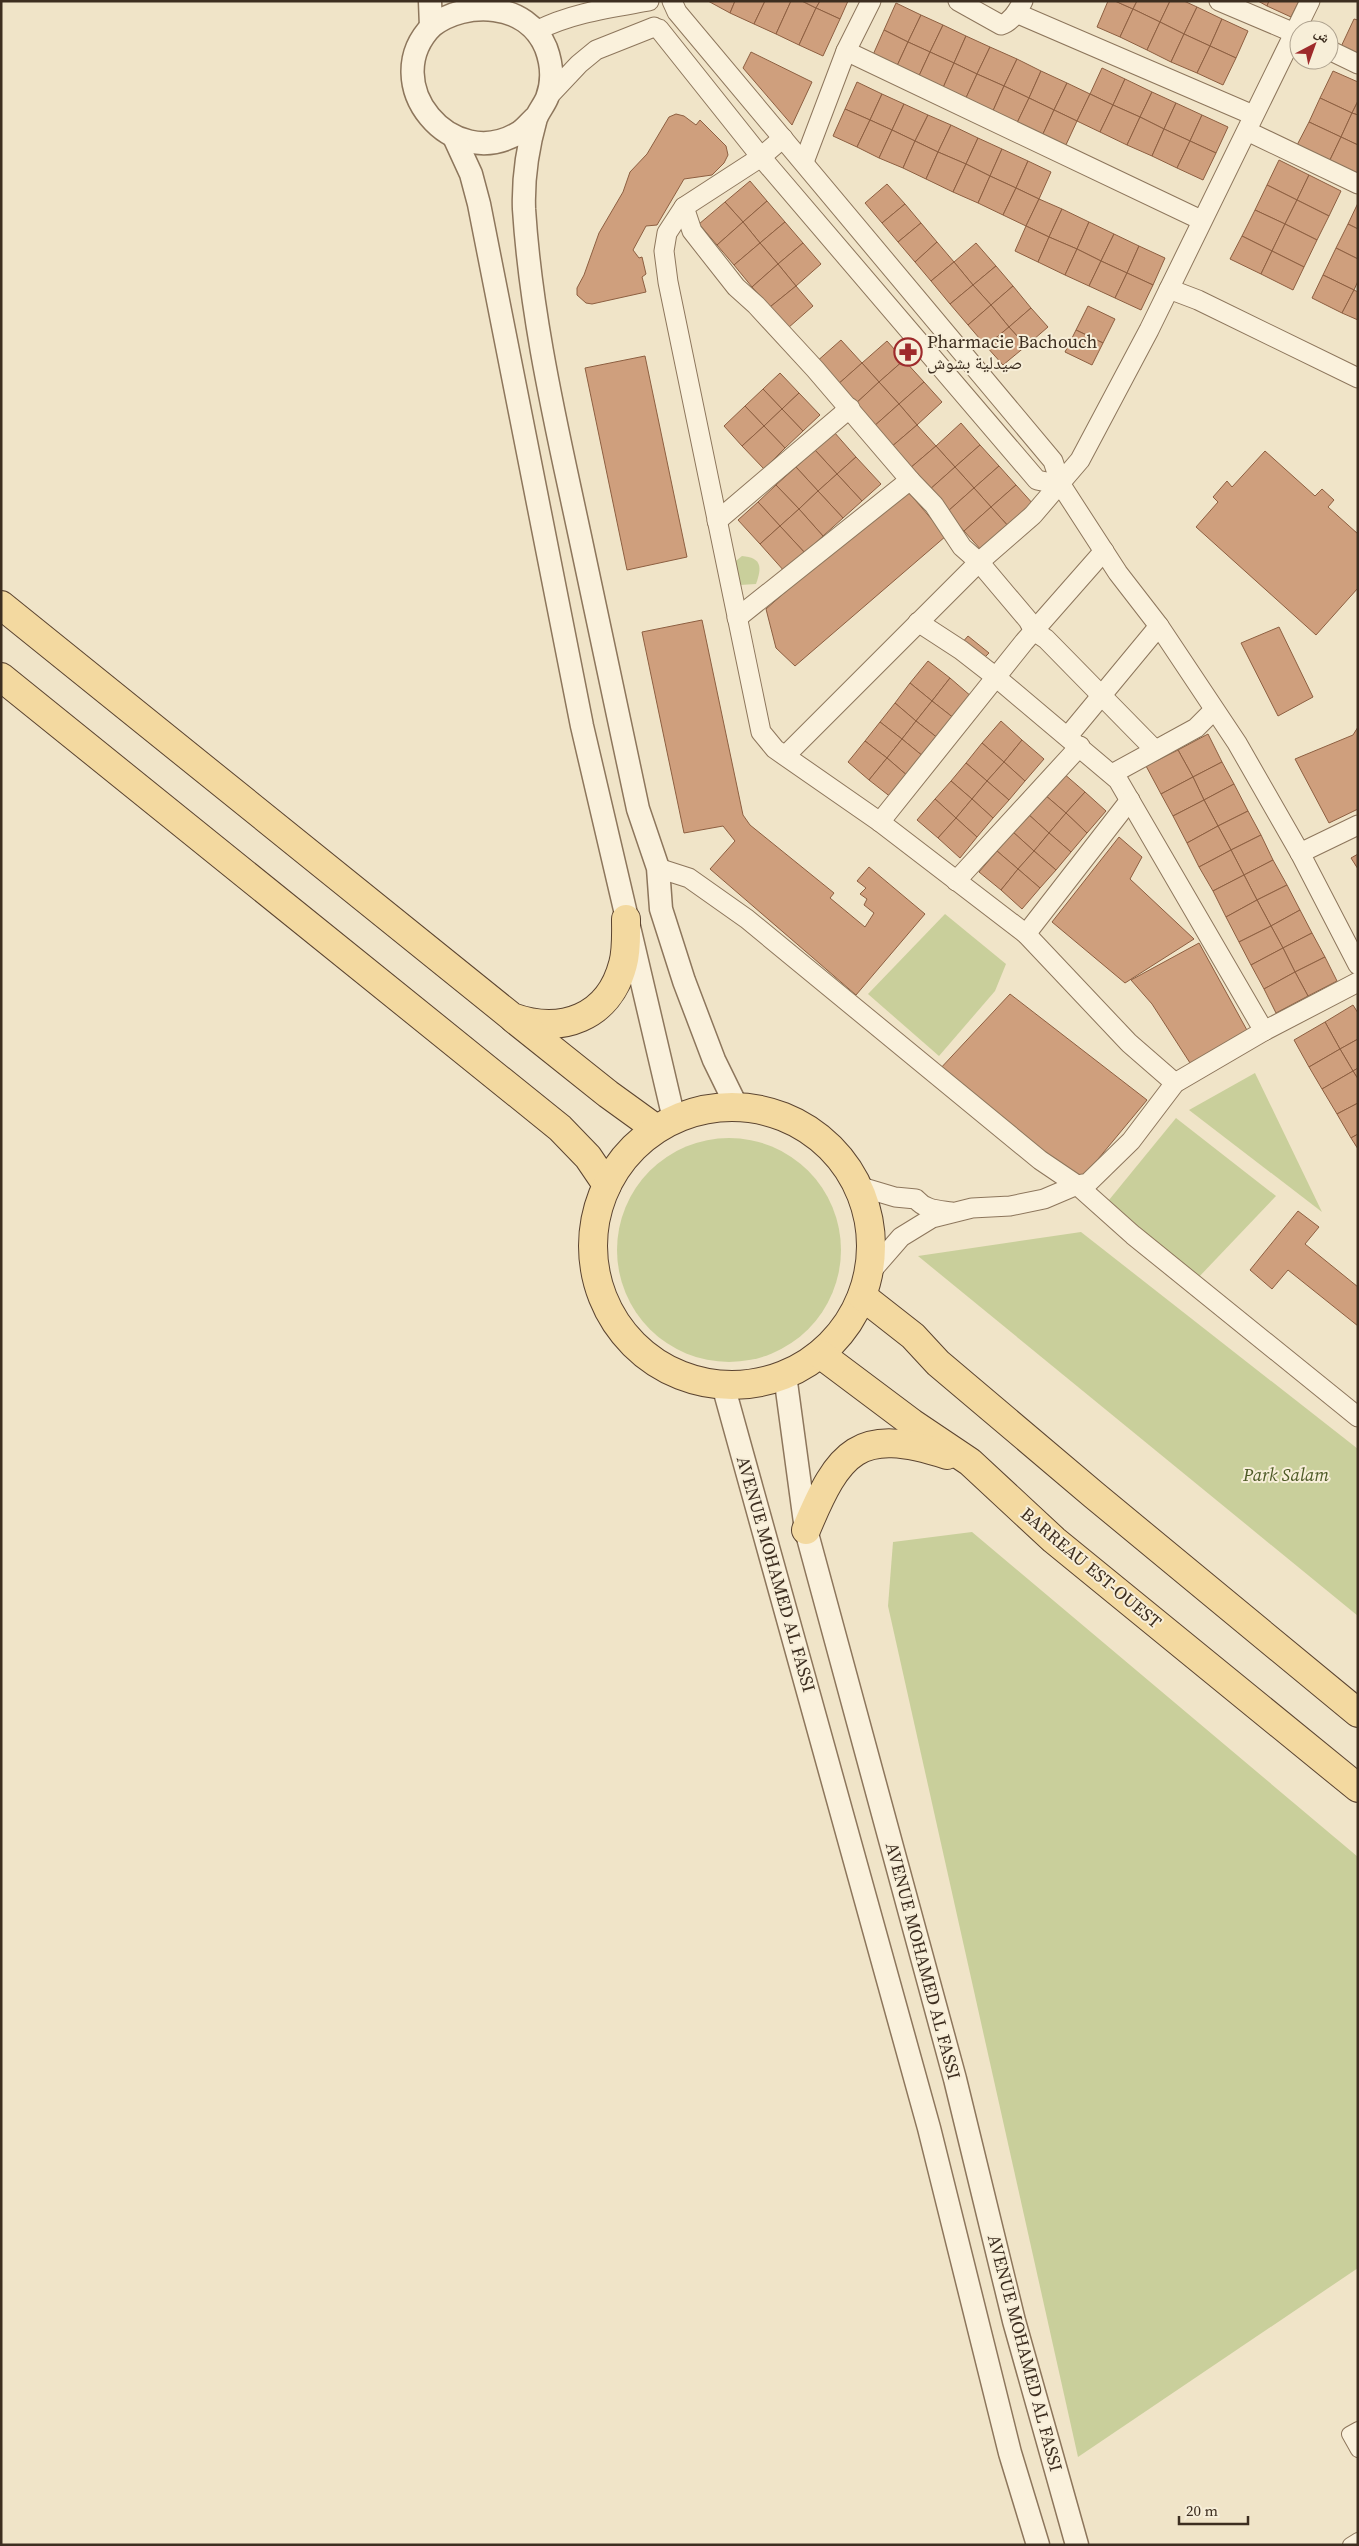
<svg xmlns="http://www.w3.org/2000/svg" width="1359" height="2546" viewBox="0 0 1359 2546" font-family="'Source Serif 4','Noto Naskh Arabic',serif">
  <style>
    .green { fill: #c9cf9b }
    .building { fill: #cf9f7d; stroke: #8d5f41 }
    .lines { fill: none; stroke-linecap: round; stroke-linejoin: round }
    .pedestrian-casing { stroke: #8d765c; stroke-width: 16 }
    .minor-casing { stroke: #8d765c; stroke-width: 21 }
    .tertiary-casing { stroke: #8d765c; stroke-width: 25 }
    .primary-casing { stroke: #5b4430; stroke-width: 30 }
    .pedestrian { stroke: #faf1dc; stroke-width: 14 }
    .minor { stroke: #faf1dc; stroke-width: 19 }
    .tertiary { stroke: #faf1dc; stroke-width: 22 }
    .primary { stroke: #f3d9a0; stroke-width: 28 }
    .labels { text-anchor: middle; stroke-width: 4; stroke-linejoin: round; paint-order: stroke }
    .poi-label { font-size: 18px; fill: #3d2e20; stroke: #f7eed8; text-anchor: start }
    .park-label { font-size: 18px; font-style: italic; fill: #4d5a26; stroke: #f7eed8 }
    .street-label { font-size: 18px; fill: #3d2e20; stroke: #f7eed8 }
  </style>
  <rect width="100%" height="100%" fill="#f0e4c8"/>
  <g class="green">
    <path d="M742,556c20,2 20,11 14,28l-16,1 -8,-9v-12z"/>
    <path d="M945,914l61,50 -11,27 -56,65 -71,-62z"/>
    <path d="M1255,1073l67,139 -133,-102z"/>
    <path d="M1176,1118l100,78 -79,83 -88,-79z"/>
    <circle cx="729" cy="1250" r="112"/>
    <path d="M1081,1232l277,217v167l-440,-360z"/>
    <path d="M972,1532l386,325v411l-280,189 -190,-851 5,-64z"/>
  </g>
  <g class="building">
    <path d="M708,1h27l-5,12z"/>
    <path d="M735,1h30l-11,23 -24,-11z"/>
    <path d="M765,1h26l-15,33 -22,-10z"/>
    <path d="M791,1h11l14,7 -17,37 -23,-11z"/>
    <path d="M802,1h18l-4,7z"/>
    <path d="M820,1h28l-8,18 -24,-11z"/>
    <path d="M1108,1h7l18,8 -13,28 -23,-10z"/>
    <path d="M1115,1h22l-4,8z"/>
    <path d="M1137,1h33l-10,21 -27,-13z"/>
    <path d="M1170,1h14l13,6 -13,27 -24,-12z"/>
    <path d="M1258,1h11l-2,5z"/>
    <path d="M1269,1h30l-8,16 -24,-11z"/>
    <path d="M896,3l25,12 -13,27 -24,-12z"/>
    <path d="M1197,7l25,12 -12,27 -26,-12z"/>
    <path d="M816,8l24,11 -17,37 -24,-11z"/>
    <path d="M1133,9l27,13 -13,28 -27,-13z"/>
    <path d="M921,15l22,10 -13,27 -22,-10z"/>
    <path d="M1222,19l26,12 -12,27 -26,-12z"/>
    <path d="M1354,19l4,1v39l-19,-8z"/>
    <path d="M1160,22l24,12 -13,28 -24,-12z"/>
    <path d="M943,25l23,11 -12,27 -24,-11z"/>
    <path d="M884,30l24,12 -12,26 -24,-11z"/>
    <path d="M1184,34l26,12 -13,27 -26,-11z"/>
    <path d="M966,36l24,11 -13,27 -23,-11z"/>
    <path d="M908,42l22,10 -12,26 -22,-10z"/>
    <path d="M1210,46l26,12 -13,27 -26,-12z"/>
    <path d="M990,47l27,12 -13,27 -27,-12z"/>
    <path d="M751,52l61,30 -20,43 -49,-57z"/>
    <path d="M930,52l24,11 -12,27 -24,-12z"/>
    <path d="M1017,59l24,12 -12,27 -25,-12z"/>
    <path d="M954,63l23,11 -12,26 -23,-10z"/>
    <path d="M1102,68l23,11 -12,26 -23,-11z"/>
    <path d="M1041,71l26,12 -13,27 -25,-12z"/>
    <path d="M1333,71l25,11v19l-6,12 -32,-15z"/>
    <path d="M977,74l27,12 -12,27 -27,-13z"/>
    <path d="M1125,79l27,13 -12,25 -27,-12z"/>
    <path d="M857,82l25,12 -12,26 -25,-11z"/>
    <path d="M1067,83l23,11 -13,27 -23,-11z"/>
    <path d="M1004,86l25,12 -13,27 -24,-12z"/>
    <path d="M1152,92l24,11 -12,26 -24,-12z"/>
    <path d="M882,94l22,10 -12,26 -22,-10z"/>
    <path d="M1090,94l23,11 -13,27 -23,-11z"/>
    <path d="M1029,98l25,12 -12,26 -26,-11z"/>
    <path d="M1320,98l32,15 -11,24 -32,-15z"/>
    <path d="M1358,101v14l-6,-2z"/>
    <path d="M1176,103l26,12 -12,26 -26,-12z"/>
    <path d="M904,104l24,11 -13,26 -23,-11z"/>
    <path d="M1113,105l27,12 -13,28 -27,-13z"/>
    <path d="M845,109l25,11 -13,27 -24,-11z"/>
    <path d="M1054,110l23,11 -12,26 -23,-11z"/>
    <path d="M1352,113l6,2v30l-17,-8z"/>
    <path d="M676,114l8,2 12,9 4,-5 26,26 2,9 -4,8 -12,12 -28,4 -27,46 -11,1 -13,24 6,8 3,-1 4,17 -4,3 4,15 -54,12 -6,-1 -9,-8v-7l7,-13 15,-42 24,-41 7,-20 17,-18 22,-37z"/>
    <path d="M928,115l23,10 -13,27 -23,-11z"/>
    <path d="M1202,115l26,12 -12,26 -26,-12z"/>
    <path d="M1140,117l24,12 -12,27 -25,-11z"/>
    <path d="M870,120l22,10 -13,28 -22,-11z"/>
    <path d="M1309,122l32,15 -12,25 -33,-15z"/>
    <path d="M951,125l27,13 -12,26 -28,-12z"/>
    <path d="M1164,129l26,12 -13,27 -25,-12z"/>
    <path d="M892,130l23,11 -12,27 -24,-10z"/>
    <path d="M1341,137l17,8v31l-29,-14z"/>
    <path d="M978,138l24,11 -12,27 -24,-12z"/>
    <path d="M915,141l23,11 -12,27 -23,-11z"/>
    <path d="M1190,141l26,12 -13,27 -26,-12z"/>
    <path d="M1002,149l26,12 -12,27 -26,-12z"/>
    <path d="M938,152l28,12 -13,28 -27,-13z"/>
    <path d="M1279,160l30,15 -12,25 -30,-15z"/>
    <path d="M1028,161l23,11 -12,27 -23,-11z"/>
    <path d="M966,164l24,12 -12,27 -25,-11z"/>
    <path d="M1309,175l32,16 -12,25 -32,-16z"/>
    <path d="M990,176l26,12 -13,27 -25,-12z"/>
    <path d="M750,181l17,20 -24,21 -18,-20z"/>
    <path d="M887,184l18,20 -23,19 -17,-20z"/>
    <path d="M1267,185l30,15 -12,24 -30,-14z"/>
    <path d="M1016,188l23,11 -13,27 -23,-11z"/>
    <path d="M1039,199l23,10 -13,28 -23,-11z"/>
    <path d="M1297,200l32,16 -12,24 -32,-16z"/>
    <path d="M767,201l18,21 -25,21 -17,-21z"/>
    <path d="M725,202l18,20 -26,23 -18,-21z"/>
    <path d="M1358,203v26l-10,-5z"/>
    <path d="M905,204l16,19 -23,19 -16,-19z"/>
    <path d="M1062,209l27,13 -12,27 -28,-12z"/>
    <path d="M1255,210l30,14 -13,27 -30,-15z"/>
    <path d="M743,222l17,21 -26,22 -17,-20z"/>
    <path d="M785,222l18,21 -25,21 -18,-21z"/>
    <path d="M1089,222l25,12 -13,27 -24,-12z"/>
    <path d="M921,223l16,19 -22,20 -17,-20z"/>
    <path d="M1285,224l32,16 -13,27 -32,-16z"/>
    <path d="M1348,224l10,5v30l-22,-11z"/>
    <path d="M1026,226l23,11 -11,25 -23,-11z"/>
    <path d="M1114,234l25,12 -12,27 -26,-12z"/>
    <path d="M1242,236l30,15 -11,23 -31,-15z"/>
    <path d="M1049,237l28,12 -12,26 -27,-13z"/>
    <path d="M937,242l17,20 -23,19 -16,-19z"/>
    <path d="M760,243l18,21 -26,23 -18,-22z"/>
    <path d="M803,243l18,21 -25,22 -18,-22z"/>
    <path d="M976,243l20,23 -23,19 -19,-23z"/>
    <path d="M1139,246l26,12 -12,27 -26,-12z"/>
    <path d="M1336,248l22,11v22l-4,9 -31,-15z"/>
    <path d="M1077,249l24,12 -12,25 -24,-11z"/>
    <path d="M1272,251l32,16 -11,23 -32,-16z"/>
    <path d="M1101,261l26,12 -12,25 -26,-12z"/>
    <path d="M954,262l19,23 -23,19 -19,-23z"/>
    <path d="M778,264l18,22 -26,21 -18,-20z"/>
    <path d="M996,266l17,20 -22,19 -18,-20z"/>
    <path d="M1127,273l26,12 -12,25 -26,-12z"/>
    <path d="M1323,275l31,15 -12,23 -30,-15z"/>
    <path d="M973,285l18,20 -23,20 -18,-21z"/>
    <path d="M796,286l17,20 -25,22 -18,-21z"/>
    <path d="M1013,286l18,22 -22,19 -18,-22z"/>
    <path d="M1354,290l4,2v28l-16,-7z"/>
    <path d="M991,305l18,22 -23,19 -18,-21z"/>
    <path d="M1088,306l27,13 -12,24 -27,-13z"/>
    <path d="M1031,308l17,19 -22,19 -17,-19z"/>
    <path d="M1009,327l17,19 -23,19 -17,-19z"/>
    <path d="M1076,330l27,13 -11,22 -27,-13z"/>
    <path d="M841,340l21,23 -26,23 -21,-23z"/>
    <path d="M887,341l17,19 -25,22 -17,-19z"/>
    <path d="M645,356l42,201 -60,13 -42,-202z"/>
    <path d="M904,360l20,22 -25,22 -20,-22z"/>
    <path d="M862,363l17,19 -26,24 -17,-20z"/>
    <path d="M780,373l19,20 -17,16 -19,-20z"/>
    <path d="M879,382l20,22 -27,24 -19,-22z"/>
    <path d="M924,382l18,20 -25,23 -18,-21z"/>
    <path d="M763,389l19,20 -18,17 -19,-20z"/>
    <path d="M799,393l21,22 -17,16 -21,-22z"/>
    <path d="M899,404l18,21 -27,23 -18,-20z"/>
    <path d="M745,406l19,20 -22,20 -18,-20z"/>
    <path d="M782,409l21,22 -18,17 -21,-22z"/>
    <path d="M961,423l19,22 -25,22 -19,-21z"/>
    <path d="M917,425l19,21 -27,23 -19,-21z"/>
    <path d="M764,426l21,22 -21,21 -22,-23z"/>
    <path d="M834,432l22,25 -19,17 -22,-24z"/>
    <path d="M980,445l19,21 -25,22 -19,-21z"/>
    <path d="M936,446l19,21 -27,24 -19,-22z"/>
    <path d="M815,450l22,24 -19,17 -22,-24z"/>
    <path d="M1265,451l50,45 7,-7 12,11 -6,7 30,27v54l-42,47 -120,-108 22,-25 -5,-5 14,-16 5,6z"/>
    <path d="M856,457l25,27 -19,17 -25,-27z"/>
    <path d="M999,466l17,19 -25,22 -17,-19z"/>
    <path d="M796,467l22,24 -19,18 -23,-24z"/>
    <path d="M955,467l19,21 -27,24 -19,-21z"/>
    <path d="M837,474l25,27 -19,17 -25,-27z"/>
    <path d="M776,485l23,24 -19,17 -22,-24z"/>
    <path d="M1016,485l18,20 -25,22 -18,-20z"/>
    <path d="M904,487l42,49 -151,130 -19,-18 -10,-39z"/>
    <path d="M974,488l17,19 -27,24 -17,-19z"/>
    <path d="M818,491l25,27 -20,18 -24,-27z"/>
    <path d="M758,502l22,24 -20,18 -22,-24z"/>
    <path d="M991,507l18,20 -27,24 -18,-20z"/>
    <path d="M799,509l24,27 -18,17 -25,-27z"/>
    <path d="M780,526l25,27 -20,19 -25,-28z"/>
    <path d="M702,620l41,195 7,10 84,68 -4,5 35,29 9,-14 -10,-8 3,-6 -7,-5 6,-6 -9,-7 12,-14 56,47 -69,81 -146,-126 25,-28 -12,-15 -39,7 -42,-201z"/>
    <path d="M1279,627l34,70 -35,19 -37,-73z"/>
    <path d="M968,636l21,17 -8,8 -20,-17z"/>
    <path d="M928,661l22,17 -18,23 -22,-18z"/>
    <path d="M950,678l22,19 -17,22 -23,-18z"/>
    <path d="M910,683l22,18 -16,20 -21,-18z"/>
    <path d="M932,701l23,18 -16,20 -23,-18z"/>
    <path d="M895,703l21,18 -14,18 -22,-17z"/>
    <path d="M916,721l23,18 -15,18 -22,-18z"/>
    <path d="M1001,721l21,19 -18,22 -22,-19z"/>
    <path d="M880,722l22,17 -15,19 -22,-17z"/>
    <path d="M1358,727v82l-29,14 -34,-64 58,-24z"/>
    <path d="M1208,734l14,28 -29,15 -15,-27z"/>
    <path d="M902,739l22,18 -15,20 -22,-19z"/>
    <path d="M1022,740l22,19 -19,22 -21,-19z"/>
    <path d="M865,741l22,17 -18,22 -21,-18z"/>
    <path d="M982,743l22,19 -17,19 -21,-18z"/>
    <path d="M1178,750l15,27 -32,17 -15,-28z"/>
    <path d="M887,758l22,19 -17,21 -23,-18z"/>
    <path d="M1004,762l21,19 -16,19 -22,-19z"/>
    <path d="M1222,762l12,22 -30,16 -11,-23z"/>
    <path d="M966,763l21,18 -15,18 -21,-18z"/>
    <path d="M1063,773l22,19 -19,21 -21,-18z"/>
    <path d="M1193,777l11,23 -31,16 -12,-22z"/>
    <path d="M951,781l21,18 -16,19 -21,-19z"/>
    <path d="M987,781l22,19 -16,18 -21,-19z"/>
    <path d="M1234,784l14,27 -30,15 -14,-26z"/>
    <path d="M1085,792l21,19 -19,22 -21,-20z"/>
    <path d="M1045,795l21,18 -17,20 -21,-19z"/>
    <path d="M935,799l21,19 -18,20 -21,-18z"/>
    <path d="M972,799l21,19 -16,19 -21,-19z"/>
    <path d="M1204,800l14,26 -31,17 -14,-27z"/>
    <path d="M1248,811l13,24 -30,15 -13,-24z"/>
    <path d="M1066,813l21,20 -16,19 -22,-19z"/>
    <path d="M1028,814l21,19 -15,18 -21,-19z"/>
    <path d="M956,818l21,19 -17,21 -22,-20z"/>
    <path d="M1218,826l13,24 -32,17 -12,-24z"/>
    <path d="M1013,832l21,19 -16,18 -21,-18z"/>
    <path d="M1049,833l22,19 -15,18 -22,-19z"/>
    <path d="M1261,835l12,25 -29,15 -13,-25z"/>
    <path d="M1119,837l23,20 -12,22 64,60 -69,44 -73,-61z"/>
    <path d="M1231,850l13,25 -31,16 -14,-24z"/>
    <path d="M997,851l21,18 -17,21 -22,-18z"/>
    <path d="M1034,851l22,19 -16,18 -22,-19z"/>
    <path d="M1358,854v15l-7,-11z"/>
    <path d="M1273,860l14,25 -30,15 -13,-25z"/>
    <path d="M1018,869l22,19 -18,21 -21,-19z"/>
    <path d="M1244,875l13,25 -31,17 -13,-26z"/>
    <path d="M1287,885l13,25 -29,16 -14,-26z"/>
    <path d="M1257,900l14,26 -32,16 -13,-25z"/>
    <path d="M1300,910l12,23 -29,15 -12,-22z"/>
    <path d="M1271,926l12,22 -32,17 -12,-23z"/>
    <path d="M1312,933l13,24 -30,15 -12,-24z"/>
    <path d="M1199,943l49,89 -56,34 -40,-62 -21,-24z"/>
    <path d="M1283,948l12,24 -31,17 -13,-24z"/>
    <path d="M1325,957l12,24 -29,15 -13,-24z"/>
    <path d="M1295,972l13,24 -32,17 -12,-24z"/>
    <path d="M1010,994l137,106 -68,82 -141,-111z"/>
    <path d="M1353,1005l5,8v26l-18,10 -15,-27z"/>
    <path d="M1325,1022l15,27 -31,18 -15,-27z"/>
    <path d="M1358,1039v29l-5,3 -13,-22z"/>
    <path d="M1340,1049l13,22 -31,18 -13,-22z"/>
    <path d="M1358,1068v11l-5,-8z"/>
    <path d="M1353,1071l5,8v24l-21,11 -15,-25z"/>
    <path d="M1358,1103v31l-7,4 -14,-24z"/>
    <path d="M1358,1134v15l-7,-11z"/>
    <path d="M1298,1211l21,16 -14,17 53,43v39l-70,-56 -16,19 -22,-19z"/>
  </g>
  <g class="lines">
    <g class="pedestrian-casing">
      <g id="pedestrian">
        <path d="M1358,2429l-9,5 9,16"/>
        <path d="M1350,2545l8,-5"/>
      </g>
    </g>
    <g class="minor-casing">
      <g id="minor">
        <path d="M672,1l5,11 376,449 8,24 57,88 41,53 78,117 63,110 58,112"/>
        <path d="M958,1l43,24c11,-3 17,-15 22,-24"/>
        <path d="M1219,1l80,34"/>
        <path d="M1016,13l237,102"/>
        <path d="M659,29l102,128 276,323 24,5"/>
        <path d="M536,31c35,-18 74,-23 113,-30"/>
        <path d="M1329,50l29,14"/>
        <path d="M846,51l355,169"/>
        <path d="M546,99l33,-35 17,-14 58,-23"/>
        <path d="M1247,131l111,53"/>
        <path d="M783,138l-22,19 -77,50 -17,26 -3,18 4,31 93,450 14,17 105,73 146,112 103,109 46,40"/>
        <path d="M804,162l42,-111 25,-50"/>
        <path d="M684,207l8,24 44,56 20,18 59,64 95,111 24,25 28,42 17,15 49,58 6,11 12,8 109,111"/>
        <path d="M1169,289l29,11 160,78"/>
        <path d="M717,521l133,-113"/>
        <path d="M737,618l173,-138"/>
        <path d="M918,622l43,28 36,28 121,102 146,251"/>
        <path d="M1068,736l91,-110"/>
        <path d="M786,755l193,-193 54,-47 47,-55 69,-130 161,-329"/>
        <path d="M1112,774l84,-46 18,-18"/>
        <path d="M880,822l144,-180 80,-91"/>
        <path d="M1300,853l58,-28"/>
        <path d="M658,868l31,10 58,41 293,241 37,25 56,50 225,182"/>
        <path d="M956,881l124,-135"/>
        <path d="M1026,934l104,-134"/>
        <path d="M858,1186l37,11 21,2c9,11 22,11 35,13"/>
        <path d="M868,1275l33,-38 31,-19 40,-10 38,-2 34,-7 33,-14 11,-2 43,-42 44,-58 89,-52 94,-49"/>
      </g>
    </g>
    <g class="tertiary-casing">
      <g id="tertiary">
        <path d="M430,1l1,26"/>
        <path d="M537,116c-6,5 -11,12 -17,16 -68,43 -144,-49 -88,-106 34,-26 95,-24 114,22 6,16 7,34 1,50 -3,7 -8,13 -11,20 -8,28 -13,62 -12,91 6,94 26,189 46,281 23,106 45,212 68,319l20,59 3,41 23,72 30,79 23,47"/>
        <path d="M454,137l17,37 8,30 103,522 92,393"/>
        <path d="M785,1375l21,155 149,549 59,242 63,224"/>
        <path d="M723,1385l206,743 81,325 28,92"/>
      </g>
    </g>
    <g class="primary-casing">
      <g id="primary">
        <path d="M1,605l511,412c49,18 97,1 111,-53 4,-14 3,-30 3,-45"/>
        <path d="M1,677l559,451 28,29 19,28"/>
        <path d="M514,1019l94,75 47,34"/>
        <circle cx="732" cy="1246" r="139"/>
        <path d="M862,1296l51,40 25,27 156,132 264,218"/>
        <path d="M820,1354l92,69 58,39 84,78 304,248"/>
        <path d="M806,1530c33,-79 52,-104 141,-75"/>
      </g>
    </g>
    <use href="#pedestrian" class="pedestrian"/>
    <use href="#minor" class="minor"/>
    <use href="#tertiary" class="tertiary"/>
    <use href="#primary" class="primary"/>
  </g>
  <defs>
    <g id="pharmacy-ring" transform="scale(1.4375)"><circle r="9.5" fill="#f7eed8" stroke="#9e2a2b" stroke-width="1.5"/><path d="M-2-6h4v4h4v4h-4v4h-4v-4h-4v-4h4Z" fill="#9e2a2b"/></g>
  </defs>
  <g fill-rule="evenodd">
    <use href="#pharmacy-ring" x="908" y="352"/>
  </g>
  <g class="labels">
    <g class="poi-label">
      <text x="927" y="348">Pharmacie Bachouch<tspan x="927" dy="21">صيدلية بشوش</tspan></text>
    </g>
    <g class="park-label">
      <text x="1286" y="1481">Park Salam</text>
    </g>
    <g class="street-label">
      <text transform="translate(1091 1568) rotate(40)" y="6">BARREAU EST-OUEST</text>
      <text transform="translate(776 1574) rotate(74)" y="6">AVENUE MOHAMED AL FASSI</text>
      <text transform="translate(923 1961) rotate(75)" y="6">AVENUE MOHAMED AL FASSI</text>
      <text transform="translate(1025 2353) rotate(75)" y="6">AVENUE MOHAMED AL FASSI</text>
    </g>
  </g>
  <rect width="1359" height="2546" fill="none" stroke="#3d2e20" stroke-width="5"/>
  <g transform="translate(1314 45) rotate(41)"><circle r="24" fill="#f7eed8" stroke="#ada18e"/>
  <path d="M0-4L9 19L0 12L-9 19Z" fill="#9e2a2b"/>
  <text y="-8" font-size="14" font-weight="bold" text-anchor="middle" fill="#3d2e20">ش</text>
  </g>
  <path d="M1179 2516v8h69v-8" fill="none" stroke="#3d2e20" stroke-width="2.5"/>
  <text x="1186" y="2516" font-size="15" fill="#3d2e20" stroke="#f7eed8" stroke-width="4" paint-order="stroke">20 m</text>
</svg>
